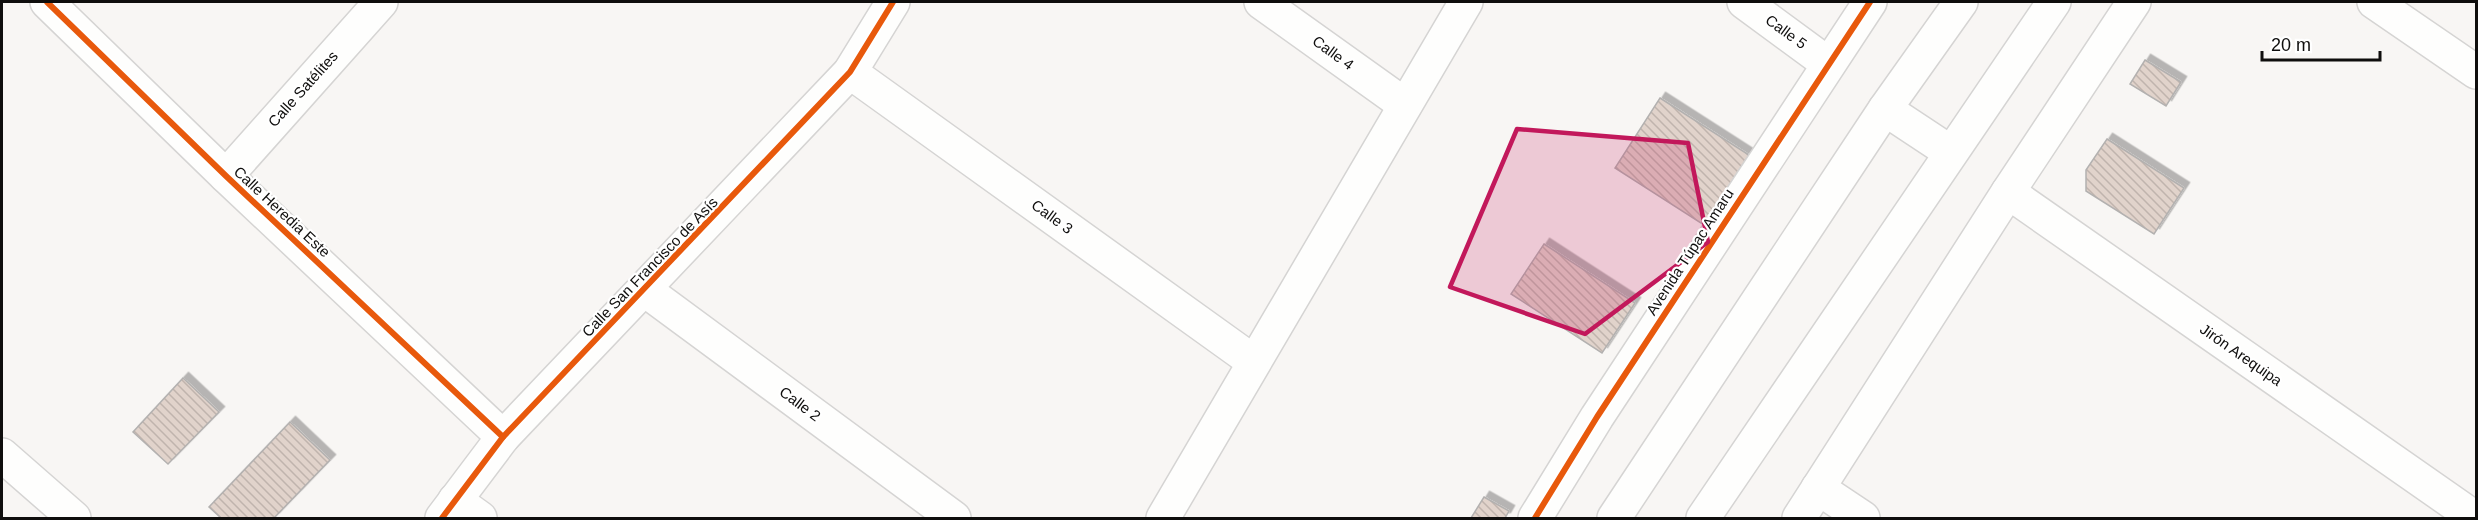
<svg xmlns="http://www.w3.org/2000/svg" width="2478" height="520" viewBox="0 0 2478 520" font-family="Arial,sans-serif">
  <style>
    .building { fill: url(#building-back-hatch); stroke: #b3b1b0; stroke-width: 1.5; filter: url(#shadow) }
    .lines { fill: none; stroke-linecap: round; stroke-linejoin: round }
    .minor-casing { stroke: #d5d4d3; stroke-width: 36 }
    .tertiary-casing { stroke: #d5d4d3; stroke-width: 36 }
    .trunk-casing { stroke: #d5d4d3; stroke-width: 36 }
    .minor { stroke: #fefefd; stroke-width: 33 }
    .tertiary { stroke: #fefefd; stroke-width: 33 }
    .trunk { stroke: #fefefd; stroke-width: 33 }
    .cycleway-casing { stroke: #fff; stroke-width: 10 }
    .cycleway { stroke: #e8590c; stroke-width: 6 }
    .marked { fill: #c2185b; fill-opacity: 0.2; stroke: #c2185b; stroke-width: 4.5; stroke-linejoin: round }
    .labels { text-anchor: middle; stroke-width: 4.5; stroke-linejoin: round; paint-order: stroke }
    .street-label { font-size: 15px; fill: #0f0e0d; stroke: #fff }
  </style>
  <defs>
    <pattern id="building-back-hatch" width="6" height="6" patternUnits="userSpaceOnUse" patternTransform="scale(1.5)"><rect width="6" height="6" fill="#e1d3cb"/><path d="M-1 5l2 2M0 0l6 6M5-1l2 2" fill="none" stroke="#c0b4ad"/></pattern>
    <filter id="shadow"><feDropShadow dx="5.5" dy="-5.5" stdDeviation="0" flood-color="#0004"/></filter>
  </defs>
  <rect width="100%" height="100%" fill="#f8f6f4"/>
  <g class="building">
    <path d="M2145,60l36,22 -15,24 -36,-22z"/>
    <path d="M1660,98l89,57 -45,70 -89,-57z"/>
    <path d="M2107,139l77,49 -30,46 -68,-43v-21z"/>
    <path d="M1544,244l91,59 -33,50 -91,-59z"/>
    <path d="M183,378l36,34 -51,52 -35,-32z"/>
    <path d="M290,422l40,38 -56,58h-53l-12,-11z"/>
    <path d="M1484,497l25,14 -4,7h-34z"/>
  </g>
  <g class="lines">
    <g class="minor-casing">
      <g id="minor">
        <path d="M47,2l179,174 277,261"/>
        <path d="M1261,2l144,103"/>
        <path d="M1744,2l83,61"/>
        <path d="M2374,2l102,70"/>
        <path d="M850,72l404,290"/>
        <path d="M226,176l155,-174"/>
        <path d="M2008,192l467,326"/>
        <path d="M645,290l309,228"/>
        <path d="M1818,488l45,30"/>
        <path d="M455,500l25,18"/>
        <path d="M442,518l61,-81 347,-365 43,-70"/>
        <path d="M1163,518l303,-516"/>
        <path d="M1535,518l62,-101 273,-415"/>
        <path d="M1799,518l209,-326 126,-190"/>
      </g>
    </g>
    <g class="tertiary-casing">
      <path id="tertiary" d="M2,455l72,63"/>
    </g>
    <g class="trunk-casing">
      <g id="trunk">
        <path d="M1885,109l65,43"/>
        <path d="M1614,518l271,-409 76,-107"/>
        <path d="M1703,518l351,-516"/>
      </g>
    </g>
    <use href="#minor" class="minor"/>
    <use href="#tertiary" class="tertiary"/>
    <use href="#trunk" class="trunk"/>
    <g class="cycleway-casing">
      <g id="cycleway">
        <path d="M47,2l179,174 277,261"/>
        <path d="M442,518l61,-81 347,-365 43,-70"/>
        <path d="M1535,518l62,-101 273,-415"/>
      </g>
    </g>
    <use href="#cycleway" class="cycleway"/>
  </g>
  <path class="marked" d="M1517,129l171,14 20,99 -123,92 -135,-47z"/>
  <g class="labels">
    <g class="street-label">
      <text transform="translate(1786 32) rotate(36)" y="5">Calle 5</text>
      <text transform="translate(1333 53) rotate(36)" y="5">Calle 4</text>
      <text transform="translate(303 89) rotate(-48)" y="5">Calle Satélites</text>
      <text transform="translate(282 212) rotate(43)" y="5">Calle Heredia Este</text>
      <text transform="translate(1052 217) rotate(36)" y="5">Calle 3</text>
      <text transform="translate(1690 252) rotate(-57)" y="5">Avenida Túpac Amaru</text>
      <text transform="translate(650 267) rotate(-46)" y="5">Calle San Francisco de Asís</text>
      <text transform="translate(2241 355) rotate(35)" y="5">Jirón Arequipa</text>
      <text transform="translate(800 404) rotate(37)" y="5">Calle 2</text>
    </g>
  </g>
  <rect width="2478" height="520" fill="none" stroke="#0f0e0d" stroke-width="6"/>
  <path d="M2262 51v9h118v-9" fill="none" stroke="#0f0e0d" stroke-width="3"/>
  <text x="2271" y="51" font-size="18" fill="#0f0e0d" stroke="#ffffff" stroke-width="4.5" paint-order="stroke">20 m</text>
</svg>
